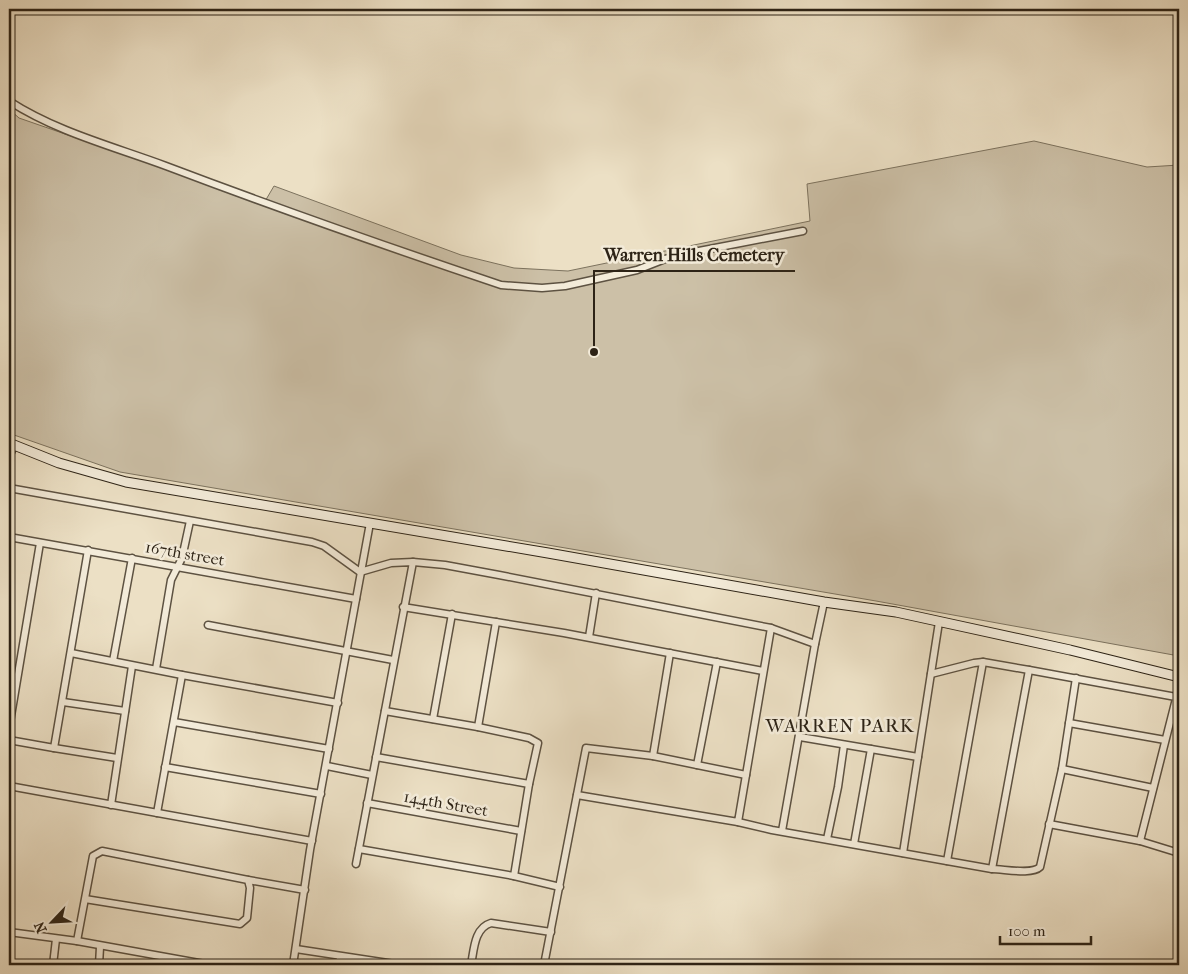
<svg xmlns="http://www.w3.org/2000/svg" width="1188" height="974" viewBox="0 0 1188 974" font-family="'IM FELL French Canon',serif">
  <style>
    .green { fill: #ccc0a7; stroke: #7c725e }
    .lines { fill: none; stroke-linecap: round; stroke-linejoin: round }
    .street-casing { stroke: #5d5242; stroke-width: 9 }
    .secondary-casing { stroke: #2d2316; stroke-width: 11 }
    .street { stroke: #f3ebd9; stroke-width: 6 }
    .secondary { stroke: #f3ebd9; stroke-width: 9 }
    .labels { text-anchor: middle; stroke-width: 5; stroke-linejoin: round; paint-order: stroke }
    .street-label { font-size: 16px; fill: #2d2316; stroke: #f3ebd9 }
    .quarter-label { font-size: 19px; letter-spacing: 1px; fill: #2d2316; stroke: #f3ebd9 }
    .leader { fill: none; stroke: #2d2316; stroke-width: 2 }
    .callout-dot { fill: #2d2316; stroke: #f3ebd9; stroke-width: 2 }
    .callout-label { font-size: 18px; text-anchor: middle; font-weight: bold; fill: #2d2316; stroke: #f3ebd9; stroke-width: 5; stroke-linejoin: round; paint-order: stroke }
  </style>
  <rect width="100%" height="100%" fill="#ece0c5"/>
  <filter id="stains"><feTurbulence type="fractalNoise" baseFrequency=".004" numOctaves="4"/><feColorMatrix values="0 0 0 0 .2 0 0 0 0 .09 0 0 0 0 .02 0 0 0 .5 -.17"/></filter>
  <radialGradient id="worn" r=".72"><stop offset=".6" stop-color="#630" stop-opacity="0"/><stop offset="1" stop-color="#630" stop-opacity=".3"/></radialGradient>
  <path class="green" d="M9,109l10,9 245,85 10,-17 187,69 53,13 54,3 242,-50 -3,-37 227,-43 113,26 32,-2v491l-303,-55 -756,-129 -106,-37 -5,-3z"/>
  <g class="lines">
    <g class="street-casing">
      <g id="street">
        <path d="M9,101c48,31 103,45 157,65 111,42 222,81 335,119l41,3 23,-2 72,-16 28,-11 34,-8 104,-20"/>
        <path d="M9,457l5,-11"/>
        <path d="M9,488l303,54 12,4 36,26 31,-9 22,-1 -57,302"/>
        <path d="M9,537l347,62"/>
        <path d="M413,562l32,3 54,10 272,53 44,16"/>
        <path d="M403,607l161,26 199,38"/>
        <path d="M208,625l185,35"/>
        <path d="M589,637l7,-44"/>
        <path d="M71,653l111,22 156,28"/>
        <path d="M113,661l19,-103"/>
        <path d="M156,669l15,-89 11,-22 8,-37"/>
        <path d="M1029,670l147,27"/>
        <path d="M931,674l43,-11 9,-1 46,8 -37,199"/>
        <path d="M63,702l62,9"/>
        <path d="M385,711l93,16 51,11 9,5 -9,41 -15,92"/>
        <path d="M433,719l19,-105"/>
        <path d="M174,722l155,27"/>
        <path d="M1069,723l96,17"/>
        <path d="M478,727l18,-105"/>
        <path d="M9,728l31,-185"/>
        <path d="M800,737l118,20"/>
        <path d="M9,740l45,8 34,-198"/>
        <path d="M54,748l63,10"/>
        <path d="M653,756l17,-103"/>
        <path d="M376,757l153,27"/>
        <path d="M697,765l20,-103"/>
        <path d="M327,766l45,9"/>
        <path d="M165,767l156,27"/>
        <path d="M1062,769l91,19"/>
        <path d="M9,786l303,55"/>
        <path d="M577,795l161,27 33,-194"/>
        <path d="M367,803l154,28"/>
        <path d="M111,805l21,-139"/>
        <path d="M157,813l25,-138"/>
        <path d="M738,822l34,8 220,39c12,0 40,6 48,-2l22,-98 14,-91"/>
        <path d="M1049,824l91,17 39,12"/>
        <path d="M782,831l33,-187 9,-42"/>
        <path d="M827,839l11,-52 6,-42"/>
        <path d="M1140,841l39,-154"/>
        <path d="M854,844l17,-95"/>
        <path d="M359,849l155,27 46,11"/>
        <path d="M903,853l36,-231"/>
        <path d="M947,861l36,-199"/>
        <path d="M248,880l57,10"/>
        <path d="M9,932l68,9 133,24"/>
        <path d="M77,941l16,-85 9,-5 146,29 2,8 -3,30 -7,6 -155,-25"/>
        <path d="M296,949l105,16"/>
        <path d="M53,965l3,-26"/>
        <path d="M99,965l1,-18"/>
        <path d="M293,965l17,-115 60,-327"/>
        <path d="M339,965l1,-8"/>
        <path d="M471,965c3,-15 3,-37 20,-42l60,9"/>
        <path d="M544,965l42,-217 67,8 93,19"/>
      </g>
    </g>
    <g class="secondary-casing">
      <path id="secondary" d="M9,443l50,20 67,19 422,71 276,49 72,10 174,38 109,27"/>
    </g>
    <use href="#street" class="street"/>
    <use href="#secondary" class="secondary"/>
  </g>
  <g class="labels">
    <g class="street-label">
      <text transform="translate(185 553) rotate(10)" y="6">167th street</text>
      <text transform="translate(446 803) rotate(10)" y="6">144th Street</text>
    </g>
    <g class="quarter-label">
      <text x="840" y="732">WARREN PARK</text>
    </g>
  </g>
  <path class="leader" d="M594 352L594 271H795"/>
  <circle class="callout-dot" cx="594" cy="352" r="5"/>
  <g class="callout-label">
    <text x="694" y="261">Warren Hills Cemetery</text>
  </g>
  <rect width="1188" height="974" fill="none" stroke="#ece0c5" stroke-width="30"/>
  <rect x="10" y="10" width="1168" height="954" fill="none" stroke="#2d2316" stroke-width="2.5"/>
  <rect x="15" y="15" width="1158" height="944" fill="none" stroke="#2d2316"/>
  <g transform="translate(52 922) rotate(245)" stroke="#f3ebd9" stroke-width="4" paint-order="stroke">
  <path d="M0-4L9 19L0 12L-9 19Z" fill="#2d2316"/>
  <text y="-8" font-size="14" font-weight="bold" text-anchor="middle" fill="#2d2316">N</text>
  </g>
  <path d="M1000 936v8h91v-8" fill="none" stroke="#2d2316" stroke-width="2.5"/>
  <text x="1008" y="936" font-size="15" fill="#2d2316" stroke="#f3ebd9" stroke-width="4" paint-order="stroke">100 m</text>
  <rect width="100%" height="100%" filter="url(#stains)"/>
  <rect width="100%" height="100%" fill="url(#worn)"/>
</svg>
